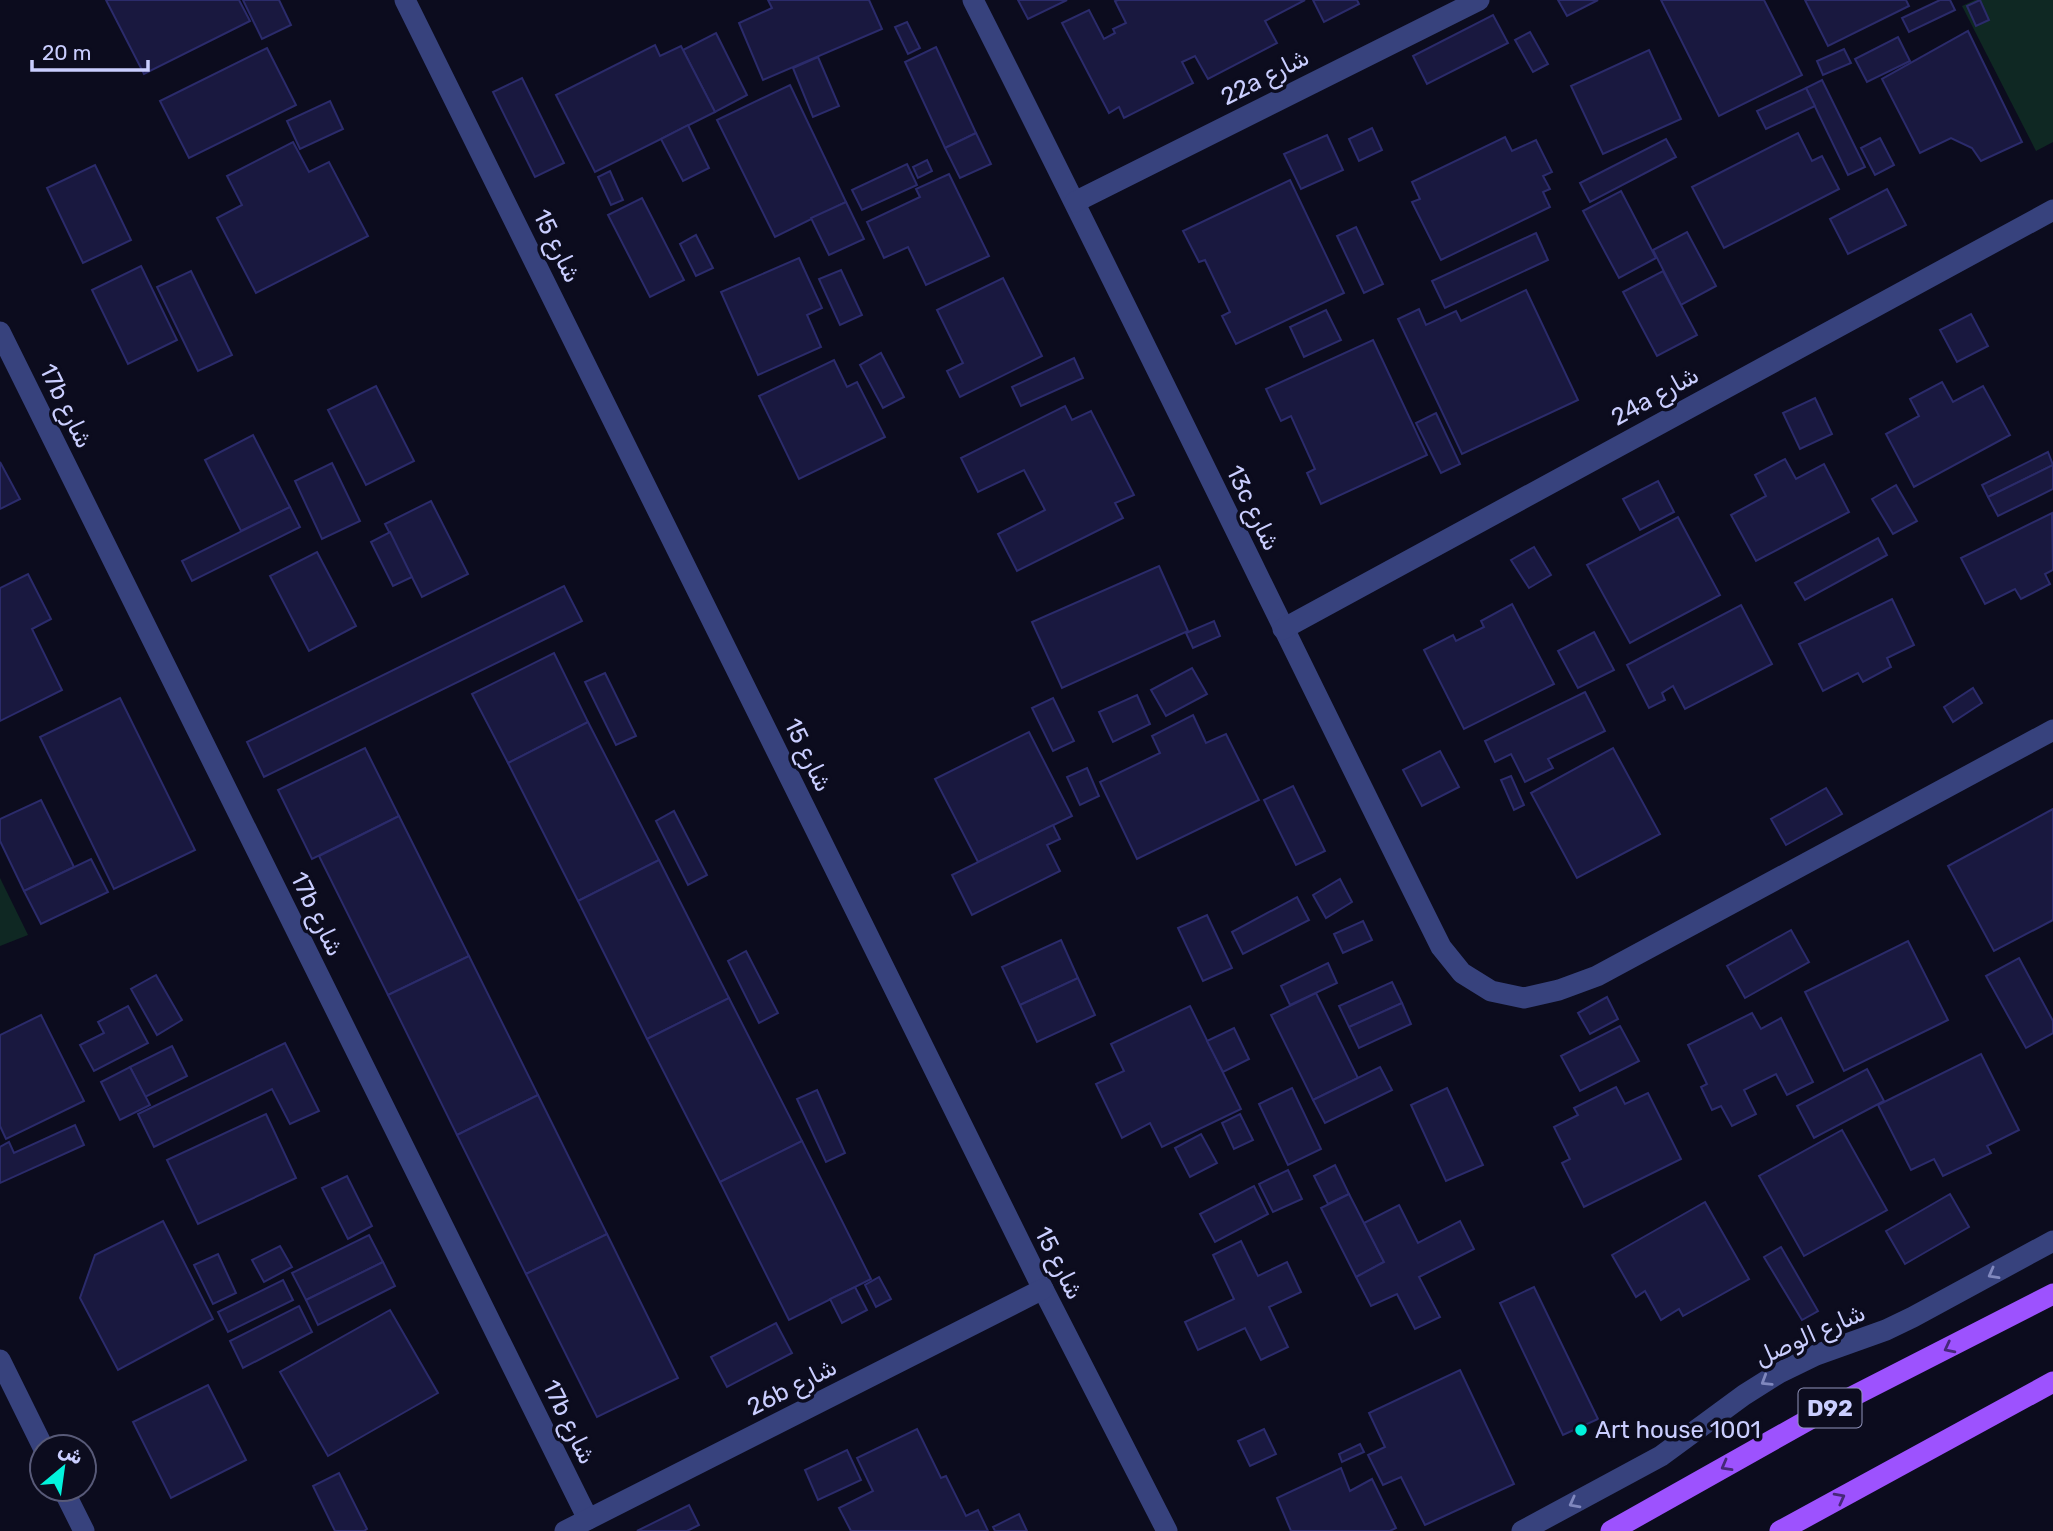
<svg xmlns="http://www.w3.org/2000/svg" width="2053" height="1531" viewBox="0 0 2053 1531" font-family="Rubik,Vazirmatn,sans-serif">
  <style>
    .green { fill: #0f2823 }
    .building { fill: #19183f; stroke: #2b2b6b; stroke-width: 2 }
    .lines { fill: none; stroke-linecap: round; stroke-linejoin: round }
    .minor { stroke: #37427d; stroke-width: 21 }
    .major { stroke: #9d52fe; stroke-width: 21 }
    .oneway { stroke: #8088be }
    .oneway2 { stroke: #462878 }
    .poi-dot { fill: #02f3dd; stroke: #0c0c1e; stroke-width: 2.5 }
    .labels { text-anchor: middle; stroke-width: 7; stroke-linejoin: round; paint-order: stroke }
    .shield { fill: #0c0c1e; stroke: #9194bc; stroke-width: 2 }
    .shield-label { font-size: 23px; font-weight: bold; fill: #caceff }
    .street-label { font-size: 24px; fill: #caceff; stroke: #0c0c1e }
    .poi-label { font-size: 24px; fill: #caceff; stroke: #0c0c1e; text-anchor: start }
  </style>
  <rect width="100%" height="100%" fill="#0c0c1e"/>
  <g class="green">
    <path d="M1975,0h78v142l-17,9 -74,-145z"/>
    <path d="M0,878l28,57 -28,11z"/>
  </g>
  <g class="building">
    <path d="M106,0h133l11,21 -106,53z"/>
    <path d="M243,0h36l12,25 -29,14z"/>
    <path d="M768,0h101l13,29 -119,51 -24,-57 33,-15z"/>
    <path d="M1018,0h49l-39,19z"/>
    <path d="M1118,0h187l-40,21 12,22 -69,36 -13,-23 -13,6 11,21 -69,35 -5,-11 -10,6 -47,-90 27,-13 15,29 11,-6 -2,-4 13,-6 -11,-22z"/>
    <path d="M1313,0h44l2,4 -35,18z"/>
    <path d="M1558,0h40l-31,16z"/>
    <path d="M1661,0h103l38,75 -83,41z"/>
    <path d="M1805,0h101l3,6 -81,40z"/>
    <path d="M1940,0h10l5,10 -46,22 -7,-14z"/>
    <path d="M1980,0l9,20 -13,6 -9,-20z"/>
    <path d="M1493,15l15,28 -81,41 -14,-28z"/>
    <path d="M907,22l13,26 -12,6 -13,-27z"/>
    <path d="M1968,31l54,111 -41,19 -9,-13 -21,-10 -31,15 -38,-74z"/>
    <path d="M1530,32l18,32 -15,8 -18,-32z"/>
    <path d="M716,33l31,62 -32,17 -32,-62z"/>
    <path d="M1898,37l12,24 -43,21 -12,-23z"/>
    <path d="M655,45l5,11 21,-10 34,66 -120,60 -39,-77z"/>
    <path d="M936,47l40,86 -31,15 -40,-86z"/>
    <path d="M267,48l29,57 -107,53 -29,-57z"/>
    <path d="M1844,49l7,14 -28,12 -6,-14z"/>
    <path d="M1649,50l32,69 -78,35 -32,-68z"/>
    <path d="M818,57l21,49 -26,11 -20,-49z"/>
    <path d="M522,78l42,85 -29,14 -42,-85z"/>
    <path d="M1822,80l43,87 -17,8 -42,-87z"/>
    <path d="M790,85l56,117 -71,35 -58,-117z"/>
    <path d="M1806,88l9,18 -49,23 -9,-18z"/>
    <path d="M330,101l13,28 -43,20 -13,-28z"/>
    <path d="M688,125l21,43 -26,13 -22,-42z"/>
    <path d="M1372,128l10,22 -23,11 -10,-22z"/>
    <path d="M976,133l15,31 -31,14 -15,-30z"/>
    <path d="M1798,133l14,28 10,-5 17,33 -115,59 -32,-61z"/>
    <path d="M1327,135l16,35 -42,19 -17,-35z"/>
    <path d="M1505,137l7,14 24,-11 16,32 -9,4 7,13 -7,3 7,15 -109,53 -29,-58 8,-3 -8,-17z"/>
    <path d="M1880,138l14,27 -19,10 -14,-27z"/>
    <path d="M1666,139l10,18 -86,45 -10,-19z"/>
    <path d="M293,142l16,30 20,-10 39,74 -112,57 -39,-75 25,-13 -15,-29z"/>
    <path d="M927,160l5,11 -14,7 -5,-11z"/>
    <path d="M907,164l10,21 -55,25 -10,-20z"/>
    <path d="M95,165l36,75 -48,23 -36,-75z"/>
    <path d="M610,171l13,29 -12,5 -13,-28z"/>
    <path d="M949,174l40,82 -63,29 -18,-38 -24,11 -17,-36 53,-25 -4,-8z"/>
    <path d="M1290,180l54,113 -108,51 -14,-28 8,-4 -25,-52 -6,2 -16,-31z"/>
    <path d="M1887,189l19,36 -58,29 -18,-35z"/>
    <path d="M1621,191l35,67 -37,20 -36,-67z"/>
    <path d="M642,198l42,82 -34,17 -42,-82z"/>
    <path d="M846,202l18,37 -35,16 -18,-37z"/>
    <path d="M1356,227l27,57 -19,9 -27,-57z"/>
    <path d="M1687,232l29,54 -35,19 -28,-55z"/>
    <path d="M1536,233l12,27 -103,48 -13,-27z"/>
    <path d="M696,235l17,33 -17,8 -16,-32z"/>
    <path d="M799,258l23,50 -15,7 14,32 -63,28 -37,-83z"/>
    <path d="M141,266l36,74 -49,24 -36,-74z"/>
    <path d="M841,270l21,45 -22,10 -21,-46z"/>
    <path d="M191,271l41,84 -34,16 -41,-84z"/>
    <path d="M1663,271l34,64 -40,21 -34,-64z"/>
    <path d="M1003,278l39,78 -82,41 -13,-26 16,-8 -26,-53z"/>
    <path d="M1526,290l52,110 -116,54 -64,-135 21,-10 7,16 30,-14 5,10z"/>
    <path d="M1326,310l15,30 -37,17 -14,-30z"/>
    <path d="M1971,314l17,32 -31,16 -17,-32z"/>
    <path d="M1373,340l54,115 -106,49 -14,-31 8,-4 -24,-53 -10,5 -15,-32z"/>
    <path d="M881,353l23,44 -21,11 -23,-43z"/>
    <path d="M1074,358l9,20 -62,28 -9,-19z"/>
    <path d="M834,360l13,27 10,-5 28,55 -86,42 -40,-83z"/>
    <path d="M1942,382l11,20 30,-16 27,49 -96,52 -28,-53 33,-18 -9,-17z"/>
    <path d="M376,386l38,75 -48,24 -38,-75z"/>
    <path d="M1815,398l17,36 -32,15 -17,-36z"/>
    <path d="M1065,406l7,14 19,-9 43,84 -19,8 8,15 -106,53 -19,-37 47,-24 -21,-40 -46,22 -17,-34z"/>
    <path d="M1436,413l24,51 -19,9 -25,-50z"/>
    <path d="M253,435l37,72 -49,24 -36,-71z"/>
    <path d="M2048,452l5,13 -65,32 -6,-12z"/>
    <path d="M1785,459l11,20 28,-15 25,48 -93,49 -25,-46 35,-19 -11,-21z"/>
    <path d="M0,462l20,37 -20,10z"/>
    <path d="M332,463l28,58 -38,18 -27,-58z"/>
    <path d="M2053,465v24l-55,27 -10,-19z"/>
    <path d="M1658,481l16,31 -34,18 -17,-31z"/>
    <path d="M1896,485l21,36 -24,13 -21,-35z"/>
    <path d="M431,501l37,73 -46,23 -37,-73z"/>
    <path d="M290,507l10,20 -108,54 -10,-20z"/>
    <path d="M2052,513l1,57 -8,4 5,10 -29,15 -6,-10 -30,15 -24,-46z"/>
    <path d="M1678,517l42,78 -90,48 -43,-78z"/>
    <path d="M390,532l22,45 -19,9 -22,-44z"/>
    <path d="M1878,538l9,17 -82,45 -10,-17z"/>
    <path d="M1534,547l17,28 -22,13 -18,-28z"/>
    <path d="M317,552l39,74 -47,25 -39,-75z"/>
    <path d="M1159,566l29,65 -126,57 -30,-66z"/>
    <path d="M28,574l23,45 -19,10 30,61 -62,31v-133z"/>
    <path d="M564,586l18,35 -318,156 -17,-35z"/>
    <path d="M1892,599l22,46 -27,13 4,9 -28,15 -5,-9 -35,18 -24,-47z"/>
    <path d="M1512,604l42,80 -90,45 -40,-79 29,-15 3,6 28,-14 -3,-6z"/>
    <path d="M1741,605l31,59 -87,45 -12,-23 -11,7 3,7 -16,8 -22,-43z"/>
    <path d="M1214,621l6,15 -27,12 -7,-15z"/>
    <path d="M1594,632l20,38 -36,18 -20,-37z"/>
    <path d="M554,653l34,69 -80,41 -36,-69z"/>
    <path d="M1192,668l15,26 -41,22 -15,-26z"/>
    <path d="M605,673l31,63 -20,9 -31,-63z"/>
    <path d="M1973,688l9,15 -29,19 -9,-15z"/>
    <path d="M1585,692l20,39 -57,28 5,9 -28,14 -14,-28 -16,8 -10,-21z"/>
    <path d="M1137,695l13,29 -37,18 -14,-30z"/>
    <path d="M120,698l75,152 -81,39 -74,-152z"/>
    <path d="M1053,698l21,43 -21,10 -21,-43z"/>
    <path d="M1193,715l13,28 20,-9 33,66 -122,59 -37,-77 60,-29 -8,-17z"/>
    <path d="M588,722l71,138 -81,41 -70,-138z"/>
    <path d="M1029,732l43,84 -94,46 -43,-83z"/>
    <path d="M365,748l34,68 -87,43 -34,-69z"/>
    <path d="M1613,748l47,86 -83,44 -46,-85z"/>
    <path d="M1440,751l19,36 -37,19 -19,-36z"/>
    <path d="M1087,768l12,28 -19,9 -13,-28z"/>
    <path d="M1511,776l13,29 -10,5 -13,-30z"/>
    <path d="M1293,786l32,65 -29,14 -32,-65z"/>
    <path d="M1826,788l16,26 -56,31 -15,-26z"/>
    <path d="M41,800l33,67 -50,24 -24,-50v-22z"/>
    <path d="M2053,809v111l-59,31 -46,-85z"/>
    <path d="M674,811l33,64 -19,10 -32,-64z"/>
    <path d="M399,816l70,140 -81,39 -69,-139z"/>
    <path d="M1053,825l7,14 -13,6 13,26 -88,44 -20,-40z"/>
    <path d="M91,859l17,33 -67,32 -17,-33z"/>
    <path d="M659,860l70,138 -82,41 -69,-138z"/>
    <path d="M1340,879l12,23 -26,16 -13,-23z"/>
    <path d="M1297,897l12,23 -66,34 -11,-22z"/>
    <path d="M1207,915l25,53 -29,13 -25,-53z"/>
    <path d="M1363,921l9,19 -29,13 -9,-19z"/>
    <path d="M1791,930l18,32 -64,36 -18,-32z"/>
    <path d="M1061,940l17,38 -58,27 -18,-38z"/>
    <path d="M1908,941l40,79 -104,51 -39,-79z"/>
    <path d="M746,951l32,62 -19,10 -31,-62z"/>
    <path d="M469,956l69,139 -81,40 -69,-140z"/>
    <path d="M2019,958l34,63v12l-27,15 -40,-72z"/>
    <path d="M1328,963l9,20 -47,22 -9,-19z"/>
    <path d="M156,975l26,45 -25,15 -26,-46z"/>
    <path d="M1078,978l17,37 -58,27 -17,-37z"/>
    <path d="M1392,982l10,21 -53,24 -10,-21z"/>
    <path d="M1316,993l42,85 -45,22 -42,-85z"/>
    <path d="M1607,997l11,22 -28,15 -12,-21z"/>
    <path d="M729,998l73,143 -82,41 -73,-143z"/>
    <path d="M1402,1003l9,21 -52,24 -10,-21z"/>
    <path d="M128,1006l20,37 -54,28 -14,-26 24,-12 -6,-11z"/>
    <path d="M1190,1006l51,103 -79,38 -12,-24 -28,15 -26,-54 28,-13 -13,-27z"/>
    <path d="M1752,1013l9,16 20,-11 32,64 -26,13 -11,-21 -32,16 12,24 -24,12 -11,-20 -9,4 -11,-23 6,-3 -19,-39z"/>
    <path d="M41,1015l43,86 -78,38 -6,-13v-91z"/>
    <path d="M1620,1026l19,35 -59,30 -19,-35z"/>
    <path d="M1234,1028l15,31 -26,13 -16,-31z"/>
    <path d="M285,1043l34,68 -29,13 -18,-35 -118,58 -16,-33z"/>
    <path d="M172,1046l15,30 -42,21 -15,-30z"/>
    <path d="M1981,1054l38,76 -32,16 4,7 -48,23 -9,-17 -23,11 -33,-65z"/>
    <path d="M130,1067l20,38 -30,15 -19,-38z"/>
    <path d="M1380,1067l12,23 -67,33 -12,-23z"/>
    <path d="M1867,1069l17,32 -70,37 -17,-32z"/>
    <path d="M1616,1087l9,17 23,-11 33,66 -97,48 -22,-44 8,-4 -16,-32 24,-12 -4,-7z"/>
    <path d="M1292,1088l29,61 -33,16 -29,-61z"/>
    <path d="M1447,1088l36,77 -37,16 -35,-76z"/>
    <path d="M817,1090l28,63 -19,9 -29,-63z"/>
    <path d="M538,1095l69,139 -81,40 -69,-139z"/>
    <path d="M266,1114l30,64 -98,46 -31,-64z"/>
    <path d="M1240,1114l13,26 -19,9 -12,-26z"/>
    <path d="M75,1125l9,20 -84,38v-36l9,-5 5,11z"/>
    <path d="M1842,1130l45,80 -83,46 -45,-80z"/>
    <path d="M1201,1134l16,29 -27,14 -15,-29z"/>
    <path d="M802,1141l69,138 -82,41 -69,-138z"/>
    <path d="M1335,1165l14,29 -21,10 -14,-28z"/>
    <path d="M1288,1170l14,29 -29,13 -14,-28z"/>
    <path d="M347,1176l25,50 -24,13 -26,-51z"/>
    <path d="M1254,1186l14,28 -53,28 -15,-28z"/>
    <path d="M1349,1194l35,68 -28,15 -35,-69z"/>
    <path d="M1950,1194l19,33 -64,37 -19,-33z"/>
    <path d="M1705,1202l44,77 -66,37 -4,-7 -18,11 -16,-29 -9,6 -24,-42z"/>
    <path d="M1399,1205l19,38 42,-22 14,28 -55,28 21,40 -25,12 -18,-35 -26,12 -15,-29 28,-15 -20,-39z"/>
    <path d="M163,1221l50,98 -95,51 -38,-72 15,-43z"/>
    <path d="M607,1234l71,144 -81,39 -71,-143z"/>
    <path d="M369,1235l14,27 -77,38 -14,-27z"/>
    <path d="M1241,1241l17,35 29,-14 14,30 -32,15 19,40 -27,13 -16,-32 -47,22 -13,-28 49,-23 -21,-44z"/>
    <path d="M280,1246l12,21 -28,15 -12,-22z"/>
    <path d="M1781,1247l37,64 -16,9 -38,-63z"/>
    <path d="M218,1254l18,39 -23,11 -19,-39z"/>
    <path d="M383,1262l12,24 -77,39 -12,-25z"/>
    <path d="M879,1277l12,22 -15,8 -11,-22z"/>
    <path d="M283,1280l10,20 -65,32 -10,-20z"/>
    <path d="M855,1287l12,23 -25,13 -12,-24z"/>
    <path d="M1534,1287l64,132 -35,16 -63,-132z"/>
    <path d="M299,1306l13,26 -69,36 -13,-27z"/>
    <path d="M390,1310l48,83 -110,63 -48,-84z"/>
    <path d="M776,1323l16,30 -65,34 -16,-30z"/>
    <path d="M1460,1370l54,114 -89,41 -24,-48 -18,8 -15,-30 17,-8 -16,-34z"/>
    <path d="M208,1385l38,75 -75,38 -38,-76z"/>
    <path d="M917,1429l24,49 5,-2 20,40 12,-6 10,21h-137l-12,-23 34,-17 -16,-33z"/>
    <path d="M1264,1429l12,25 -26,12 -12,-25z"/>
    <path d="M1360,1444l4,8 -22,10 -3,-8z"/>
    <path d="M847,1450l14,30 -43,20 -13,-30z"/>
    <path d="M1341,1468l9,23 22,-12 24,49 -6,3h-99l-14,-33z"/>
    <path d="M339,1473l28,56 -3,2h-29l-22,-45z"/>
    <path d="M689,1505l10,20 -12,6h-50z"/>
    <path d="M1019,1514l8,17h-32l-2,-4z"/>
  </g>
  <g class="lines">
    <g class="minor">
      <path d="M405,0l638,1289 124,242"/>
      <path d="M973,0c159,314 311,632 468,947l21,26 29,18 33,7 35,-8 38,-14 456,-246"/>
      <path d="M1075,202l404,-202"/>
      <path d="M0,332l588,1187"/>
      <path d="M1283,629l770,-419"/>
      <path d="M0,1360l43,87"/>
      <path d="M63,1489l21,42"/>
      <path d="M565,1531l478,-242"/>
      <path d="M1522,1531l139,-75 83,-61 35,-22 37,-18 70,-25 27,-13 140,-76"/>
    </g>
    <g class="major">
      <path d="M1611,1531l215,-121 227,-116"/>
      <path d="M1780,1531l273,-149"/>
    </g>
  </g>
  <defs><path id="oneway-chevron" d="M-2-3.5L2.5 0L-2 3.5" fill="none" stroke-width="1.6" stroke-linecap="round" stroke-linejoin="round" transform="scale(1.75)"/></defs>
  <g class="oneway">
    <use href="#oneway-chevron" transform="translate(1993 1274) rotate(151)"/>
    <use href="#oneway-chevron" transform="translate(1766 1381) rotate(148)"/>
    <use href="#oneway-chevron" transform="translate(1574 1503) rotate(152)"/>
  </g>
  <g class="oneway2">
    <use href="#oneway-chevron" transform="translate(1949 1348) rotate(153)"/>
    <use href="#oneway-chevron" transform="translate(1726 1466) rotate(151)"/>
    <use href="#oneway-chevron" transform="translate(1840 1498) rotate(-28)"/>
  </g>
  <circle class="poi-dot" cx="1581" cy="1430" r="7"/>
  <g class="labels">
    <rect class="shield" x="1798.5" y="1388.5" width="63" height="39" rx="5"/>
    <g class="shield-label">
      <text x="1830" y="1416">D92</text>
    </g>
    <g class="street-label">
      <text transform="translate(1265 77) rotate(-27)" y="8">22a شارع</text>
      <text transform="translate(557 246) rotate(64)" y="8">شارع 15</text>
      <text transform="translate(1655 396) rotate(-29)" y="8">24a شارع</text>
      <text transform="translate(66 406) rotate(64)" y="8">17b شارع</text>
      <text transform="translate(1253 508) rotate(64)" y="8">13c شارع</text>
      <text transform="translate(808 755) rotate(64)" y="8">شارع 15</text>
      <text transform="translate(317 914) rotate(64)" y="8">17b شارع</text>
      <text transform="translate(1059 1263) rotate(63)" y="8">شارع 15</text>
      <text transform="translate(1810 1335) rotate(-24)" y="8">شارع الوصل</text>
      <text transform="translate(792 1387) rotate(-27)" y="8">26b شارع</text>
      <text transform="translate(569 1422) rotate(64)" y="8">17b شارع</text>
    </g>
    <g class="poi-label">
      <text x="1595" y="1438">Art house 1001</text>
    </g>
  </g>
  <g transform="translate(63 1468) rotate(29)"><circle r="33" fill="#0c0c1e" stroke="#585a78" stroke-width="2"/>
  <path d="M0-5L12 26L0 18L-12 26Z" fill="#02f3dd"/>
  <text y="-10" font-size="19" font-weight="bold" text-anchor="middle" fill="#caceff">ش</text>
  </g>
  <path d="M32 60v10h116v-10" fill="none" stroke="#caceff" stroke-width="3.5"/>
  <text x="42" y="60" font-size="21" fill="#caceff" stroke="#0c0c1e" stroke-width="5" paint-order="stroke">20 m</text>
</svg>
